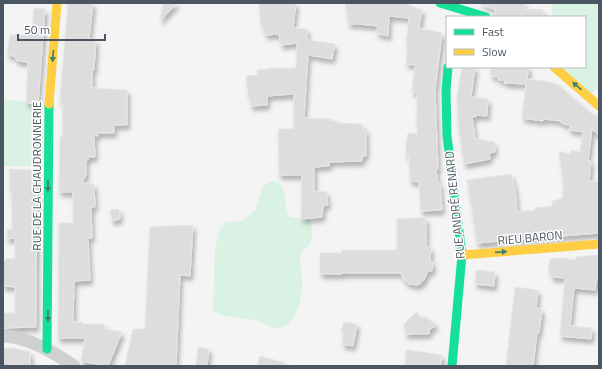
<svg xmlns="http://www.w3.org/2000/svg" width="602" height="369" viewBox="0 0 602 369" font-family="'Titillium Web',sans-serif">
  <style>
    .green { fill: #d9f2e3 }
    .building { fill: #ddddde; stroke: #e5e6e7; filter: url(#shadow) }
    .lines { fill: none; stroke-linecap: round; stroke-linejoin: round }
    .street { stroke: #ced0d2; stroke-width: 13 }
    .fast { stroke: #16e098; stroke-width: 9 }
    .slow { stroke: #ffcf43; stroke-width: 9 }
    .oneway { fill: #3a7f72 }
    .labels { text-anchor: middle; stroke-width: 3; stroke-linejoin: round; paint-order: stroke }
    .street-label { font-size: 12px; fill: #4a5661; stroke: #fff }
  </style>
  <defs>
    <filter id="shadow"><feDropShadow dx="2.5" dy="4.5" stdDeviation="2" flood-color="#0004"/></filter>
  </defs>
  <rect width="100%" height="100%" fill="#f4f4f4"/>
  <g class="green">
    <path d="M553,3h46v85l-12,8 -33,-29h31v-50h-33z"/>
    <path d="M3,99l39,5 1,62h-40z"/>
    <path d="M272,181l9,3 4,10 1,14 4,9 20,3c5,17 3,22 -10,34 0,12 3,23 2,34 -1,15 -7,40 -25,40 -8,0 -15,-7 -23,-8 -13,-3 -30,-1 -41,-10l2,-60 4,-19 7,-9 16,-1 13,-10 8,-25z"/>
  </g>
  <g class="building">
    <path d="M68,3h25l-4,36 7,1 -2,30h-2v18l35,2v35h-13v8h-17l1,3 -4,-1 1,22h-7v3h-2v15l-4,8 12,1 1,23h-4v2l1,29h-4l2,42 -16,1 -1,41h9v2h17l6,1 -1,4 18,3 -14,34 -27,-5 4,-23h-27l1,-115h14v-31h-14l1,-55h3l-1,-35h-2v-2z"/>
    <path d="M163,3h14l-17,18z"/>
    <path d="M259,3h37l-3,25 14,1v11l28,4 -3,15 -24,-4 -4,63 27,1 -1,2h7v2l25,1 1,6h3v26h-4v5l-33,1v4l-15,1v25l12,-1 2,14 -5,1 -1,11 -21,2 1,-44h-23l-1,-46h16v-35l-27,2v9l-16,1 -2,-11 -1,1 -2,-20 11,-1v-5l12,-1v-1h27l1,-25 -16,2 -2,-11 -14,1 -2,-10h-2z"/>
    <path d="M345,3h59l18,7 -3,18 23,5 -7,58 3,78 -2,1 2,14h2l2,26 -21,1 -2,-29 -9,-1 -1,-25h-3v-9l2,-14 10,1 -2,-15 1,-1v-25l-5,-1 3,-27 -9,-1 2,-19h-2l3,-27 -20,-2 -1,20 -12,-3 2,-7 -19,-2h-10z"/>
    <path d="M478,3h47v6l18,1v7h-46l-3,-8z"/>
    <path d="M34,8l11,1 -7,95 -12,-1 2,-41 -11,-1 -3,-5 -7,-1 3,-20h13l1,-6 8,1z"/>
    <path d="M462,67h13l-4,30 17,2 -1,17 -11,-1v2l-4,-1 3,23 19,3 1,10 -6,1 1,6 -26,5 -6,-42 -1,-25z"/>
    <path d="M491,67h38l-2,12 18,2 13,4 34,29 7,3v19l-7,-7 -4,32h3l-2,20 10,1v51l-122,10 -10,-63 44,-6 4,15 2,23 18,-2v-2l17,-2v-5l9,-2v-1l2,-1 -1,-6h2l-5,-40 11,3 1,-4 9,2 3,-20 -14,-2 1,-4 -9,-3v-2l-18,-2v2l-21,-3 4,-34 -22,-1 1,-3h-7l1,-3 -8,-1z"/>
    <path d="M9,169l28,1 -1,157 -33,1v-15h12v-26l-12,-1v-25h2l1,-2 9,-1v-20l-8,1v-10h5v-25l-1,-12h-1z"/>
    <path d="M119,209l1,10 -8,2 -2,-11z"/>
    <path d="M414,218h12v29h5l-1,15h3l-1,9h-4l-4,9 -4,4 -4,1 -7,-1 -4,-3 -5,-8h-58v1h-22v-21h22v-3h55v-31z"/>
    <path d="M193,225l-3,51 -10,-1 -4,91h-51l8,-37h12l5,-102z"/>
    <path d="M599,255v25h-3l-1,10 -21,-2 -4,38 22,2 -1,11 -31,-3 5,-58 -14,-1 1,-5 -4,-1 2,-12 11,-1 15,2v-3z"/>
    <path d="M476,270l19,2 -1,14 -19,-2z"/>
    <path d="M515,287l23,3 -2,18 6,1 -3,24h-2l-4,33h-27z"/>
    <path d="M416,312l5,5h5l10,8 -7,5v4h-24l1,-4 -3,-5z"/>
    <path d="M344,322l13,2 -4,22 -11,-2 2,-13h-3z"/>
    <path d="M198,347l11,2 -2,17h-11z"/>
    <path d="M12,348l18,4v14h-27v-17z"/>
    <path d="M406,350l36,5 -1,11h-27l-9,-2z"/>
    <path d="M260,356l25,7v3h-28z"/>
  </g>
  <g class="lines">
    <path class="street" d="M3,336c24,0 52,17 71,30"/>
    <g class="fast">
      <path d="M440,3l46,14"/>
      <path d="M448,67l-2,24 1,45 15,119 -10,111"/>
      <path d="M47,349l2,-245"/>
    </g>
    <g class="slow">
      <path d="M554,67l45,39"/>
      <path d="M49,104l8,-101"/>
      <path d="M462,255l137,-11"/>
    </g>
  </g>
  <defs><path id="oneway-solid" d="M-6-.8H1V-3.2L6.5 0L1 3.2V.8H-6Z"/></defs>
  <g class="oneway">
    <use href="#oneway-solid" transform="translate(53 56) rotate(95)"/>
    <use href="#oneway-solid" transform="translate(577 86) rotate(-139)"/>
    <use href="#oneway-solid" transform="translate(48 186) rotate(90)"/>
    <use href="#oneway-solid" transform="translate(501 252) rotate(-4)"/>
    <use href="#oneway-solid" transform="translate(48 316) rotate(90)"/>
  </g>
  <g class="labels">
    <g class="street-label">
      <text transform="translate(37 176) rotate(-90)" y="4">RUE DE LA CHAUDRONNERIE</text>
      <text transform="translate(455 205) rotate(-96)" y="4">RUE ANDRÉ RENARD</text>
      <text transform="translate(530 238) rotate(-5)" y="4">RIEU BARON</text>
    </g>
  </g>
  <rect width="602" height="369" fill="none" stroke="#4a5661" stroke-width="8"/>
  <rect x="446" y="16" width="140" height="52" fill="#ffffff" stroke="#b7bbc0"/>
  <rect x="454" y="29" width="20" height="6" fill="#16e098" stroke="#b7bbc0"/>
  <text x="482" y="36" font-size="12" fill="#4a5661">Fast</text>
  <rect x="454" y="49" width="20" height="6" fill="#ffcf43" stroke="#b7bbc0"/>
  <text x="482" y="56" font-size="12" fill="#4a5661">Slow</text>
  <path d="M18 34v6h87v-6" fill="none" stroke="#4a5661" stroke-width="2"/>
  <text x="24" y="34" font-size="12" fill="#4a5661" stroke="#ffffff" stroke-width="3" paint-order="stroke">50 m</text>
</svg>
